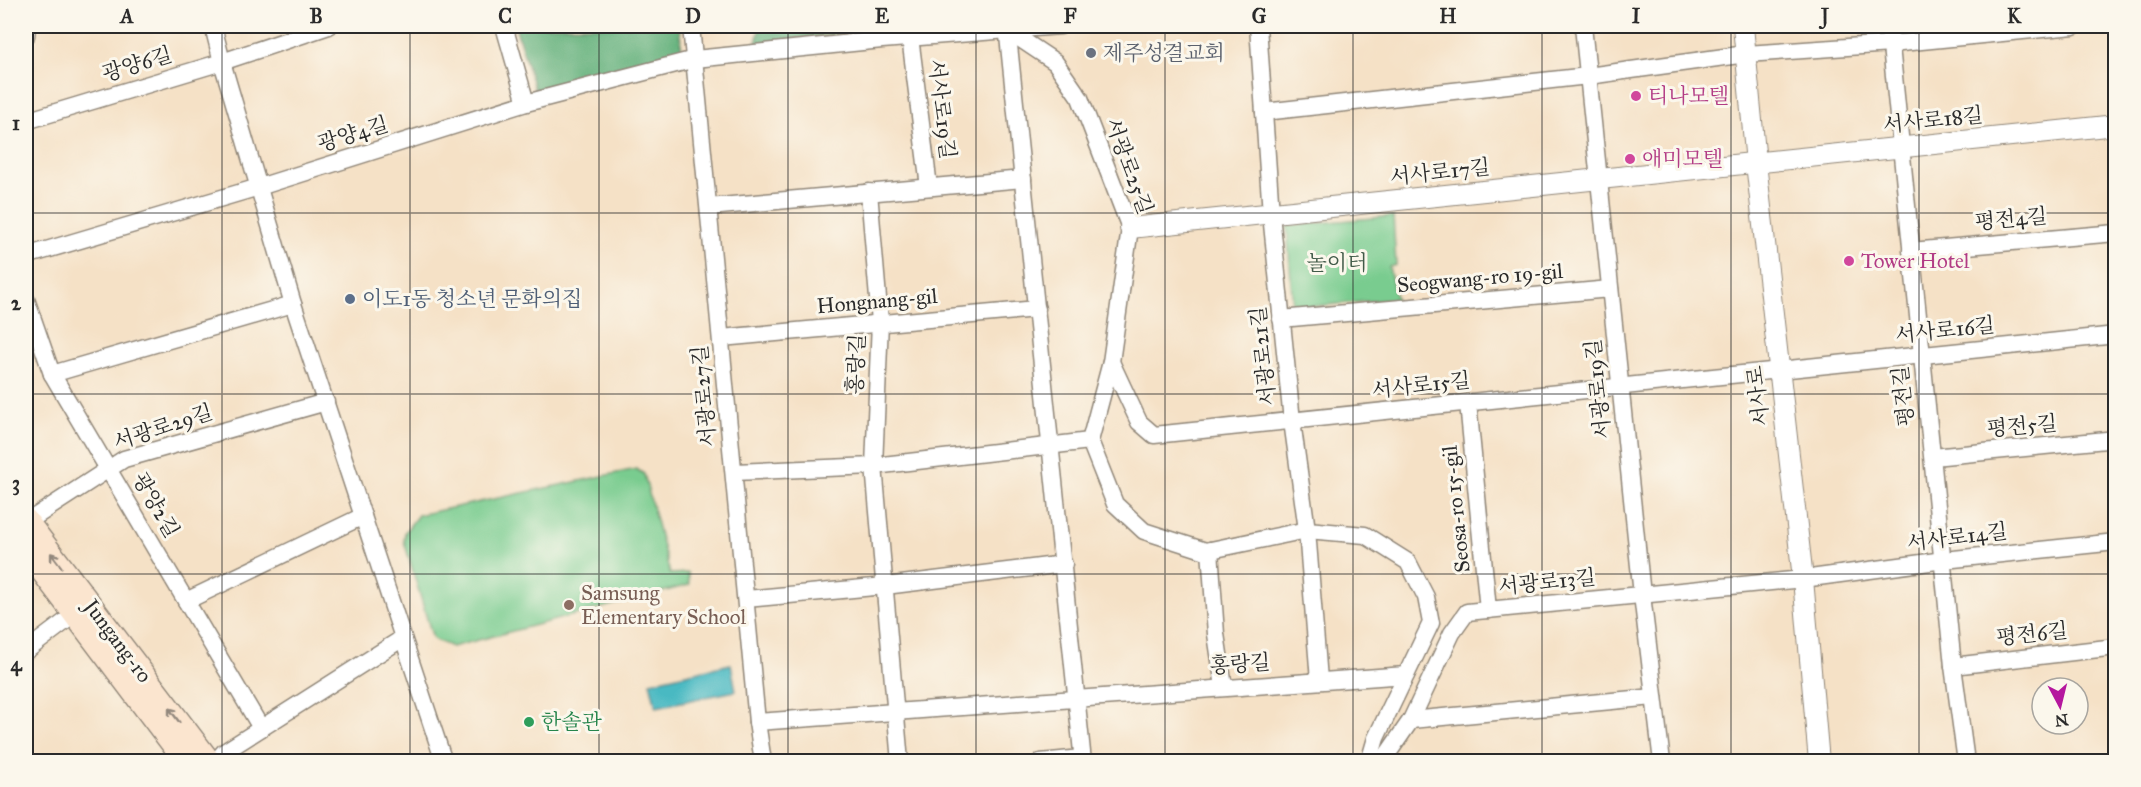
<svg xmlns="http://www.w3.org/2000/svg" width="2141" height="787" viewBox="0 0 2141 787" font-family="'IM FELL Great Primer','Noto Serif KR',serif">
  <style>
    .green { fill: #79cc8f; stroke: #527c5d; stroke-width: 1.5 }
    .forest { fill: #62b07a; stroke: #466e52; stroke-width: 1.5 }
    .water { fill: #4ab9c2; stroke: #3a7276; stroke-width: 1.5 }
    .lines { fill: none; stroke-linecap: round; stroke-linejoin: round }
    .minor-casing { stroke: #908678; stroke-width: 19 }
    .tertiary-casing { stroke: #908678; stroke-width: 22 }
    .secondary-casing { stroke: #908678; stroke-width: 25 }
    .minor { stroke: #fff; stroke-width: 16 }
    .tertiary { stroke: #fff; stroke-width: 20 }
    .secondary { stroke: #fbe5cf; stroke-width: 22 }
    .oneway { stroke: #93887d }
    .grid { fill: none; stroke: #2b2b2b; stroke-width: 1.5; stroke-opacity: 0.55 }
    .worship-dot { fill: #6b7280; stroke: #fbf7ec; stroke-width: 2 }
    .hotel-dot { fill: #d1479c; stroke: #fbf7ec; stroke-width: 2 }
    .service-dot { fill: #5c6f8a; stroke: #fbf7ec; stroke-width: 2 }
    .education-dot { fill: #8d6e63; stroke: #fbf7ec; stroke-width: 2 }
    .leisure-dot { fill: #2e9e5b; stroke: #fbf7ec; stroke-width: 2 }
    .labels { text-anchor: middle; stroke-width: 6; stroke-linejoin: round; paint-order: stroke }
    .worship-label { font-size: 21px; fill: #5b616d; stroke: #fbf7ec; text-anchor: start }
    .street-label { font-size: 21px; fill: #2b2b2b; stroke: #fbf7ec }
    .hotel-label { font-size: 21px; fill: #b23c85; stroke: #fbf7ec; text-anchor: start }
    .park-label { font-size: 21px; fill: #425b49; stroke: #fbf7ec }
    .service-label { font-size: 21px; fill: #4e5e75; stroke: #fbf7ec; text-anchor: start }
    .education-label { font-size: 21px; fill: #785e54; stroke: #fbf7ec; text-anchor: start }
    .leisure-label { font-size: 21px; fill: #27864d; stroke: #fbf7ec; text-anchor: start }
    .neatline { fill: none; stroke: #2b2b2b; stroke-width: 2 }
    .grid-label { font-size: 20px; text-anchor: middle; font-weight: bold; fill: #2b2b2b }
  </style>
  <rect width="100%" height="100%" fill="#fbf7ec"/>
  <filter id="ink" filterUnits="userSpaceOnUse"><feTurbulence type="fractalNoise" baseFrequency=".0167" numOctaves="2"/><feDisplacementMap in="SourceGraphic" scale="12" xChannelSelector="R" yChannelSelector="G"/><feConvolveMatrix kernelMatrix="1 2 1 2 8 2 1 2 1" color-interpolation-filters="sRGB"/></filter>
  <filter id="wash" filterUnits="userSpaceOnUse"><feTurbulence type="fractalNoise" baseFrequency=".008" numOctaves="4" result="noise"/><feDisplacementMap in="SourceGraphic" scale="24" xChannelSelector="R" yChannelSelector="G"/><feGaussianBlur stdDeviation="1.35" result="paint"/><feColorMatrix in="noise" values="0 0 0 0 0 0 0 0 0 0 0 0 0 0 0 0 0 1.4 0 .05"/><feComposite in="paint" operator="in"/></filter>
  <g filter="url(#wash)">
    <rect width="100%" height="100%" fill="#f5e1c6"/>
    <g class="green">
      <path d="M1393,216l3,49 -7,2 7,32 -103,9 -6,-82z"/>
      <path d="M636,469l8,5 26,100 18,-1 1,12 -237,62 -19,-8 -29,-98 1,-9 13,-17z"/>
    </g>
    <g class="forest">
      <path d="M515,26h164l3,24 -147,41z"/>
      <path d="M760,26h88l-2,7 -90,10z"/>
    </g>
    <path class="water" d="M731,664l5,27 -80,16 -6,-25z"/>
  </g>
  <g filter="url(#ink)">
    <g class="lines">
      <g class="minor-casing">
        <g id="minor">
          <path d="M213,26l9,36 71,242 151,458"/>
          <path d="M504,26l22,77"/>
          <path d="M691,26l66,696 6,40"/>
          <path d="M996,26l11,4 48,32 25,36 50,130 -19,134 -21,79 25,63 29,27 62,20 101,-21 58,5 43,27 18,35 5,26 -55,115 -7,24"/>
          <path d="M1007,26l76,736"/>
          <path d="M1258,26l13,188 21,207 15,109 12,150"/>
          <path d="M1583,26l59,569 20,167"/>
          <path d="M1889,26l64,640 13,96"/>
          <path d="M26,36l1,-10"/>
          <path d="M910,37l19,150"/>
          <path d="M1264,112l324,-36 158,-22 145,-10 183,-18"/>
          <path d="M26,121l196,-59 107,-36"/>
          <path d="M869,192l11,130 -6,144 26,296"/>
          <path d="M709,207l314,-28"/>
          <path d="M1911,251l205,-18"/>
          <path d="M26,256l233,-69 267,-84 169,-44 187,-19 178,-14"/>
          <path d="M26,299l26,75 209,354"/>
          <path d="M1281,319l329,-30"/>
          <path d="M721,338l316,-29"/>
          <path d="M1111,362l28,60 15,13 962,-100"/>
          <path d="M52,374l241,-70"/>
          <path d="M1468,403l20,207"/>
          <path d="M1933,457l183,-18"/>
          <path d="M734,472l140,-6 216,-25"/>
          <path d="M27,522l97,-63 202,-57"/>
          <path d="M1210,550l6,84 8,53"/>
          <path d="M746,599l139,-13 179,-22"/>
          <path d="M186,601l177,-85"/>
          <path d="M26,651l49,-37"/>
          <path d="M1953,666l163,-19"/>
          <path d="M1411,720l243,-23"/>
          <path d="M757,722l649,-47"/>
          <path d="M215,762l9,-10 179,-114"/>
          <path d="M1040,762l42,-4"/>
          <path d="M1382,762l29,-42 41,-87 15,-21 336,-33 141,-19 172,-18"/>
        </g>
      </g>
      <g class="tertiary-casing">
        <g id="tertiary">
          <path d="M1743,26l13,137 47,416 16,183"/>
          <path d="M1130,228l986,-103"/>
        </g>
      </g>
      <g class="secondary-casing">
        <g id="secondary">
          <path d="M26,520l184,242"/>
          <path d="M26,550l160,212"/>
        </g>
      </g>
      <use href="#minor" class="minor"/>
      <use href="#tertiary" class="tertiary"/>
      <use href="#secondary" class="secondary"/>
    </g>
    <defs><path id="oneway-shaft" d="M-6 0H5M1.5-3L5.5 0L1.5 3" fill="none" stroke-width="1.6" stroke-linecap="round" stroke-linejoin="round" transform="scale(1.5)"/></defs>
    <g class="oneway">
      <use href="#oneway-shaft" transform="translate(56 560) rotate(-127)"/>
      <use href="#oneway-shaft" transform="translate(174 715) rotate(-127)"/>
    </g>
  </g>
  <path class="grid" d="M222,26v736M410,26v736M599,26v736M788,26v736M976,26v736M1165,26v736M1353,26v736M1542,26v736M1731,26v736M1919,26v736M26,213h2090M26,394h2090M26,574h2090"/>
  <circle class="worship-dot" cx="1091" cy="53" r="6"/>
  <g class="hotel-dot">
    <circle cx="1636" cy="96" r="6"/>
    <circle cx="1630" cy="159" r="6"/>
    <circle cx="1849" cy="261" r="6"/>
  </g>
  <circle class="service-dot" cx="350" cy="299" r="6"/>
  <circle class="education-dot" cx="569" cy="605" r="6"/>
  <circle class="leisure-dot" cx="529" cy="722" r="6"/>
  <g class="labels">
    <g class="worship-label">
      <text x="1103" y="60">제주성결교회</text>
    </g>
    <g class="street-label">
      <text transform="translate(137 64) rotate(-17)" y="7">광양6길</text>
      <text transform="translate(942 109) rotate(83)" y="7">서사로19길</text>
      <text transform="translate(1933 120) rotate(-6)" y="7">서사로18길</text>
      <text transform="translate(353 134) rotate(-17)" y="7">광양4길</text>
      <text transform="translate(1129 166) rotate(70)" y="7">서광로25길</text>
      <text transform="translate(1440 172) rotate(-6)" y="7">서사로17길</text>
      <text transform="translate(2011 219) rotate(-5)" y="7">평전4길</text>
      <text transform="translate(1480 278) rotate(-5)" y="7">Seogwang-ro 19-gil</text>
      <text transform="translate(877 301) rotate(-5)" y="7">Hongnang-gil</text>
      <text transform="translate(1945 330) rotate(-6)" y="7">서사로16길</text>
      <text transform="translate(1263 356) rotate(-96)" y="7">서광로21길</text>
      <text transform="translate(856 364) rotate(-87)" y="7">홍랑길</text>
      <text transform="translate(1421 385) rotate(-6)" y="7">서사로15길</text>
      <text transform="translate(1598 389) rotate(-96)" y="7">서광로19길</text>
      <text transform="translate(704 396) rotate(-95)" y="7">서광로27길</text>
      <text transform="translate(1758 396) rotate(-97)" y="7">서사로</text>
      <text transform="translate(1903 396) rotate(-96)" y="7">평전길</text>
      <text transform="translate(2022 426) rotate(-5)" y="7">평전5길</text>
      <text transform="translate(163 427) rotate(-18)" y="7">서광로29길</text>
      <text transform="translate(156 505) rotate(60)" y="7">광양2길</text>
      <text transform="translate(1456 509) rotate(-96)" y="7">Seosa-ro 15-gil</text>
      <text transform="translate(1957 537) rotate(-7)" y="7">서사로14길</text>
      <text transform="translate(1547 582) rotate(-6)" y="7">서광로13길</text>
      <text transform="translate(2032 634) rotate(-6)" y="7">평전6길</text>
      <text transform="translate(118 641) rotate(53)" y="7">Jungang-ro</text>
      <text transform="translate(1240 664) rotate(-4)" y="7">홍랑길</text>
    </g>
    <g class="hotel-label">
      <text x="1648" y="103">티나모텔</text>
      <text x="1642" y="166">애미모텔</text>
      <text x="1861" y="268">Tower Hotel</text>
    </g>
    <g class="park-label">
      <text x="1337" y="270">놀이터</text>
    </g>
    <g class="service-label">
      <text x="362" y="306">이도1동 청소년 문화의집</text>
    </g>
    <g class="education-label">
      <text x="581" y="600">Samsung<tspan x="581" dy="24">Elementary School</tspan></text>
    </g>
    <g class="leisure-label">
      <text x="541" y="729">한솔관</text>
    </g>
  </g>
  <rect width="2141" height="787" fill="none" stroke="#fbf7ec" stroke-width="66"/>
  <g transform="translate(2060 706) rotate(173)"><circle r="28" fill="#fbf7ec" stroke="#a8a59f" stroke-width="1.5"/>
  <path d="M0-4.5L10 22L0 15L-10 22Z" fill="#b5179e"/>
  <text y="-9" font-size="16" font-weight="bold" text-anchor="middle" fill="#2b2b2b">N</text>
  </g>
  <rect x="33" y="33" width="2075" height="721" class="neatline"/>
  <g class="grid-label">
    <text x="127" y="23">A</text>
    <text x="316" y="23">B</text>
    <text x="505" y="23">C</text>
    <text x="693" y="23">D</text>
    <text x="882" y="23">E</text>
    <text x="1070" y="23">F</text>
    <text x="1259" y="23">G</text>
    <text x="1448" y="23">H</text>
    <text x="1636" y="23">I</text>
    <text x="1825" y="23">J</text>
    <text x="2014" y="23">K</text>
    <text x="16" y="130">1</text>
    <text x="16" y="310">2</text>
    <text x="16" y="490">3</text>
    <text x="16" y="671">4</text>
  </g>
</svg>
